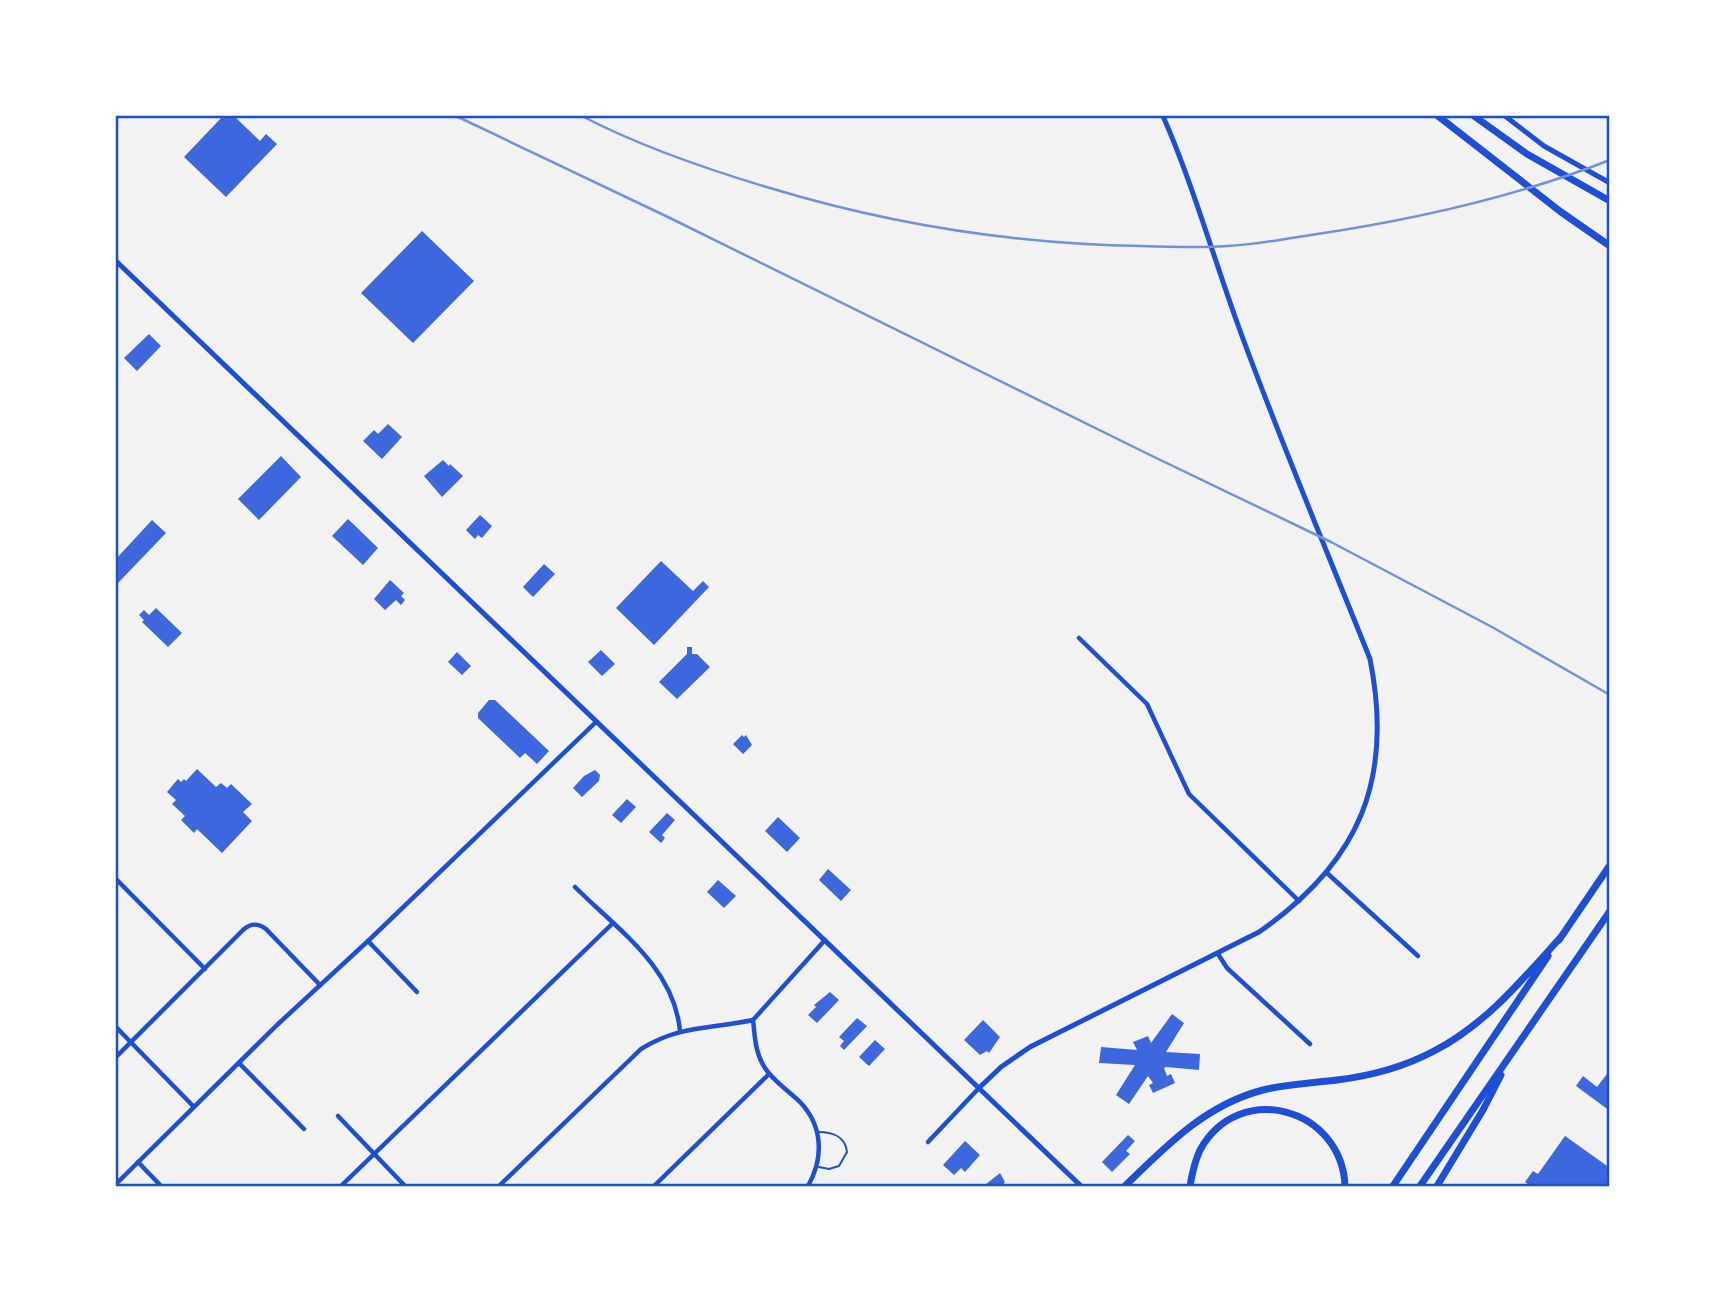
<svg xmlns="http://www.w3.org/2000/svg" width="1725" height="1302" viewBox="0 0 1725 1302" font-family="Cabin,sans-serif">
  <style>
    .building { fill: #3d67dc }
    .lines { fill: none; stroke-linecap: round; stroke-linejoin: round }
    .service { stroke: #1d4ed8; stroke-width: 2 }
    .minor { stroke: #1d4ed8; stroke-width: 4.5 }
    .tertiary { stroke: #1d4ed8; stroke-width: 5 }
    .secondary { stroke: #1d4ed8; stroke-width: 5 }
    .motorway { stroke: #1d4ed8; stroke-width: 7 }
    .rail { stroke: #7290e2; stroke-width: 2.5 }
    .neatline { fill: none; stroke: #1d4ed8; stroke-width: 2.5 }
  </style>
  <rect width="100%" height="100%" fill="#f2f2f2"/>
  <g class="building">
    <path d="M223,116h11l26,25 6,-7 11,10 -51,53 -42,-40z"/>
    <path d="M422,231l52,50 -61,62 -52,-50z"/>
    <path d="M149,334l12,12 -24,25 -13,-13z"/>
    <path d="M388,424l14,13 -20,22 -19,-18 11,-11 4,4z"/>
    <path d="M281,456l20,21 -42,43 -21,-21z"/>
    <path d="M443,460l6,6 1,-2 13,12 -21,21 -18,-21z"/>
    <path d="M480,515l12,11 -10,12 -4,-3 -3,4 -9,-9z"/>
    <path d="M348,519l30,29 -15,17 -31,-29z"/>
    <path d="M152,520l14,13 -49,51 -1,-25z"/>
    <path d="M661,561l32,30 10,-10 6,6 -55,58 -38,-37z"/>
    <path d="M544,564l11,10 -22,23 -10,-10z"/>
    <path d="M390,580l14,13 -3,3 4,4 -4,5 -5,-5 -11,10 -11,-11z"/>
    <path d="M156,608l26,25 -14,14 -26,-25 2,-2 -5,-5 5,-5 5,5z"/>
    <path d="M687,647h5v7h5l13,13 -33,32 -18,-17 28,-28z"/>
    <path d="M601,650l14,14 -13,12 -14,-14z"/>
    <path d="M457,652l14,14 -9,9 -14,-13z"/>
    <path d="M489,700h6l54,51 -12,13 -12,-11 -5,5 -42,-40v-5z"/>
    <path d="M742,735l2,2 2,-2 6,10 -9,9 -10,-10z"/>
    <path d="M197,769l19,18 5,-4 6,5 4,-4 21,20 -9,8 9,9 -30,32 -25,-24 -3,4 -13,-13 4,-4 -13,-12 4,-4 -9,-8 11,-13 3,3 3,-3 2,2z"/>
    <path d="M595,770l5,5 -1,6 -17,16 -9,-9 11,-12z"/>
    <path d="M627,799l9,8 -15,16 -9,-8z"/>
    <path d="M667,813l8,7 -13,15 3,3 -4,5 -12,-11z"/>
    <path d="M778,817l22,21 -13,14 -22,-21z"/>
    <path d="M828,869l23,21 -10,11 -22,-21z"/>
    <path d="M718,880l18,16 -12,12 -17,-16z"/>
    <path d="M830,992l9,8 -22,23 -9,-8 8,-8 -2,-2z"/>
    <path d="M1172,1014l12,9 -18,29 34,2 -1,16 -33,-3 -2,1 3,8 4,-2 4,9 -22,10 -4,-8 4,-2 -5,-7 -19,28 -13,-9 19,-30 -36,-2 2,-16 36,3 -4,-8 15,-6 3,7z"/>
    <path d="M857,1018l10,8 -23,24 -4,-4 4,-5 -5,-4z"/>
    <path d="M983,1020l17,17 -11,16 -2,-2 -7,4 -16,-15z"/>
    <path d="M875,1040l10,9 -16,17 -10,-9z"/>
    <path d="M1610,1070v41l-34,-25 7,-10 14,11z"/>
    <path d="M1128,1135l7,6 -9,10 4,3 -18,18 -10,-10z"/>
    <path d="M1565,1136l45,32v18h-80l-5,-4 8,-11 5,3z"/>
    <path d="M965,1141l15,14 -15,17 -4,-4 -7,7 -11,-10z"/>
    <path d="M1000,1173l5,9 -3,4 -17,-1z"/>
  </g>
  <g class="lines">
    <path class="service" d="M818,1132c15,0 27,4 29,20l-8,14 -10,3 -10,-2"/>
    <g class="minor">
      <path d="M1079,638l68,66 42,90 110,107"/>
      <path d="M1327,873l91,83"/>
      <path d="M116,879l89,90"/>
      <path d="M575,887c42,42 99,80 105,144"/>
      <path d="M368,941l49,51"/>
      <path d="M1218,954l9,14 83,76"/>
      <path d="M116,1027l78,80"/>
      <path d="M116,1057l127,-127c8,-7 15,-7 23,-1l54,56"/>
      <path d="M239,1063l65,66"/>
      <path d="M338,1116l67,70"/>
      <path d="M928,1142l51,-54"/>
      <path d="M138,1162l23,24"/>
      <path d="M116,1184l161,-159 91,-84 228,-219"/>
      <path d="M341,1186l271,-262"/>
      <path d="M499,1186l142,-137c38,-24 70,-20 112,-29"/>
      <path d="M654,1186l115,-112"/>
      <path d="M808,1186c16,-28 15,-60 -8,-84 -12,-12 -27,-21 -35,-34 -10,-15 -10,-31 -12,-48l72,-80"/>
    </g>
    <g class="tertiary">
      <path d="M1505,116l39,30 66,37"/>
      <path d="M979,1088l22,-21 29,-20 229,-115c101,-70 135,-153 111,-273 -43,-108 -88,-214 -128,-323 -27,-73 -48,-149 -79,-220"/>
    </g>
    <path class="secondary" d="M116,261l965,925"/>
    <g class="motorway">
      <path d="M1438,116l123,96 49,34"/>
      <path d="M1474,116l53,38 83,47"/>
      <path d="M1559,940l51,-75"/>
      <path d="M1125,1186c41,-40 80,-81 138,-96 24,-6 49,-7 74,-10 33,-4 67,-13 97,-29 51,-26 88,-71 126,-113"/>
      <path d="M1190,1186c2,-12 5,-25 10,-36 39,-71 142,-42 145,36"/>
      <path d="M1393,1186l155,-230"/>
      <path d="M1420,1186l190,-275"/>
      <path d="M1437,1186l46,-76 18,-35"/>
    </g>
    <g class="rail">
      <path d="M456,116l214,102 480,237 181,87 161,85 118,68"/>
      <path d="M582,116c59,31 124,53 188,72 122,37 245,56 372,58 28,1 57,2 85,0 28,-1 56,-7 84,-11 102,-15 202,-37 299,-75"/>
    </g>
  </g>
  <rect width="1725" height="1302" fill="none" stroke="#ffffff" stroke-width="234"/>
  <rect x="117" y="117" width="1491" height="1068" class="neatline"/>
</svg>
